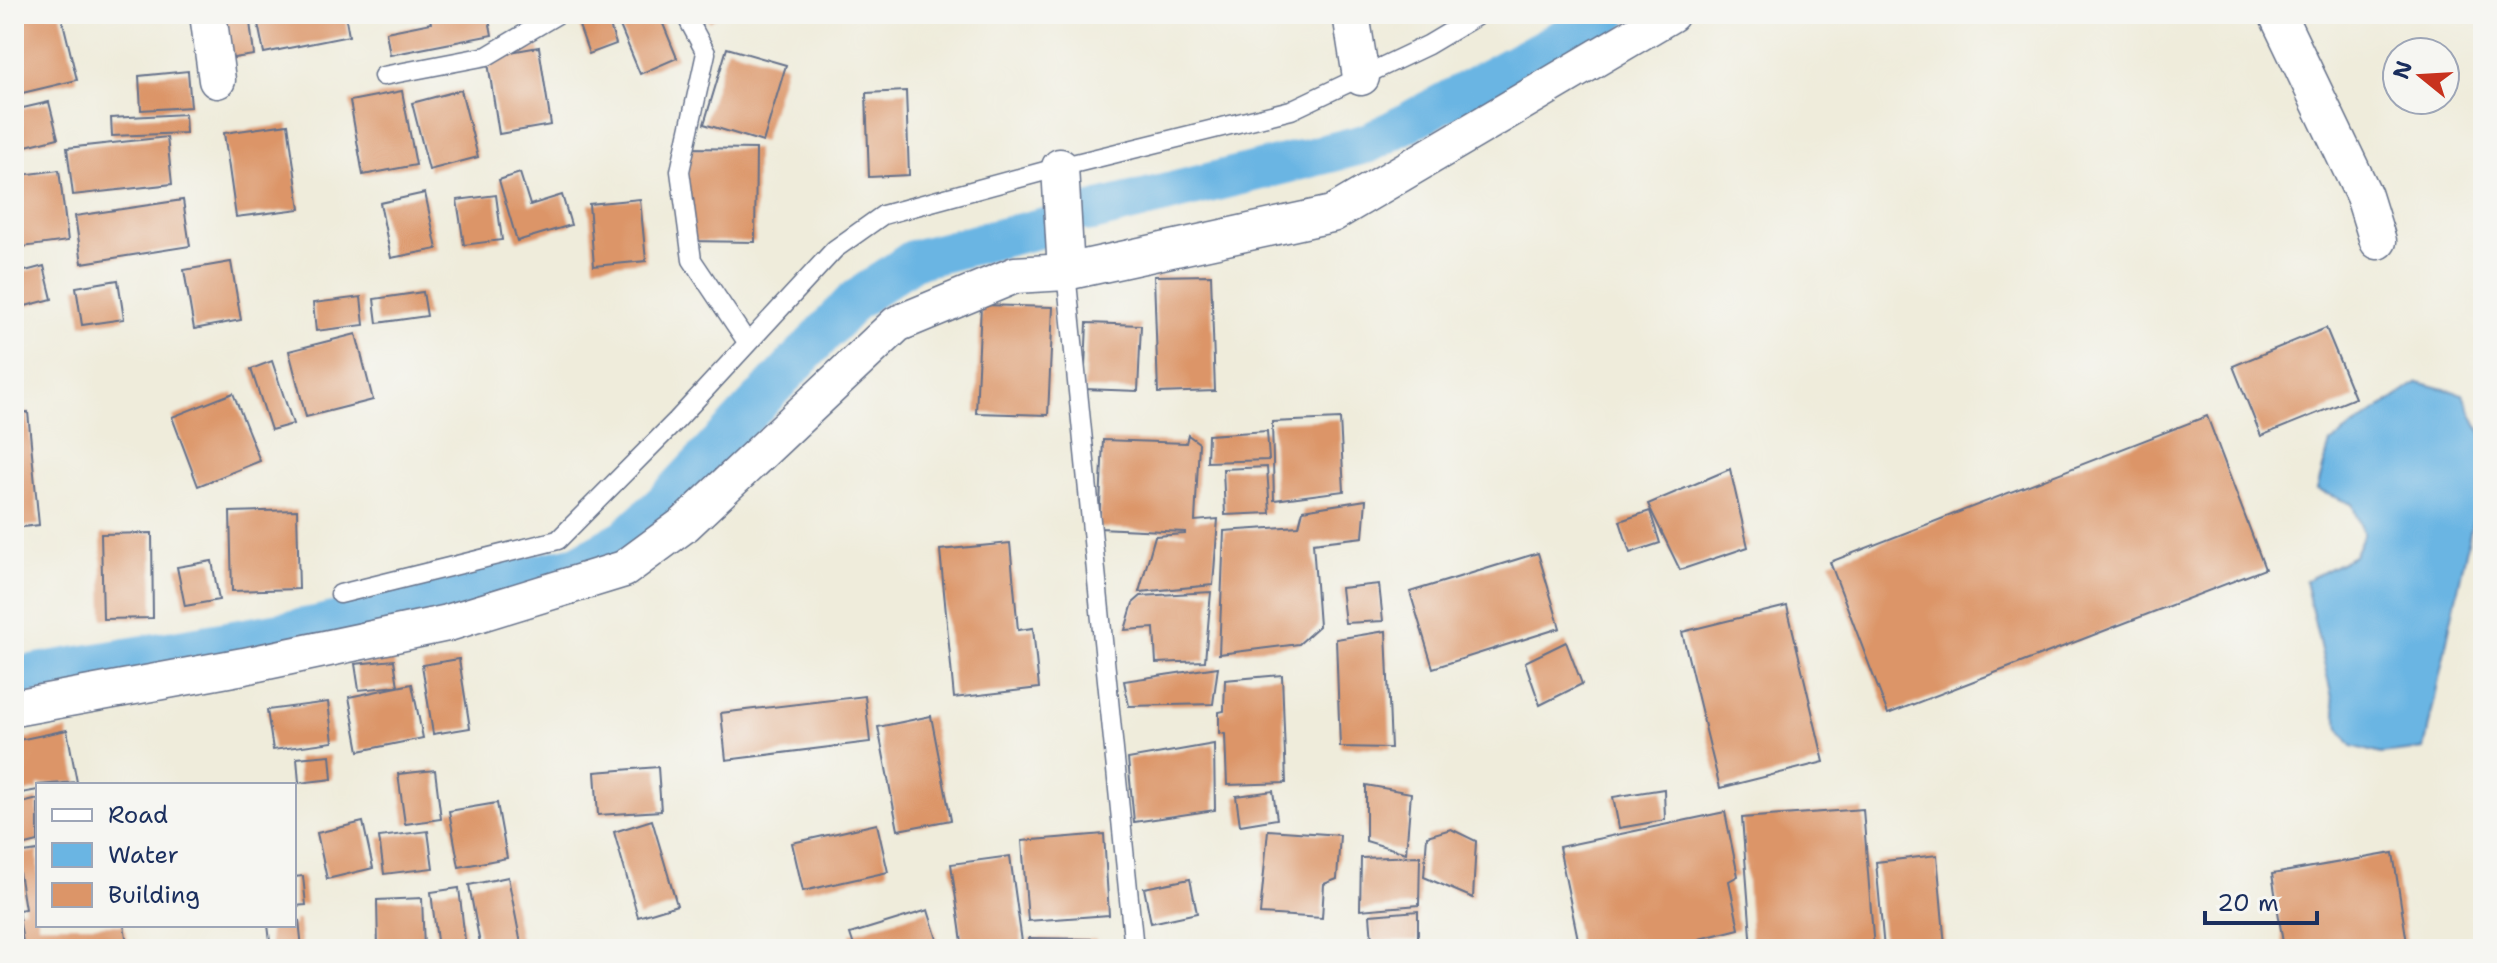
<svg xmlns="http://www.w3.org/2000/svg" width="2497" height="963" viewBox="0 0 2497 963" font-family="'Shantell Sans',sans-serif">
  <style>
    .water { fill: #6ab5e3; stroke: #4272a0; stroke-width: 2 }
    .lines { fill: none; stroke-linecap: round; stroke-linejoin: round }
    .canal { stroke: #6ab5e3; stroke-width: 40 }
    .building { fill: #dc9568 }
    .service-casing { stroke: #65718a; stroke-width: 21 }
    .minor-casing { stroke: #65718a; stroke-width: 39 }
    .service { stroke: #fff; stroke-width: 18 }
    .minor { stroke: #fff; stroke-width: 36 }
  </style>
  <rect width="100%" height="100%" fill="#f6f6f2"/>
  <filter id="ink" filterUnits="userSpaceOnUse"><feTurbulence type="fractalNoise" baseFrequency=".0125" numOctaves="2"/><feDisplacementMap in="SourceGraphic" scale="16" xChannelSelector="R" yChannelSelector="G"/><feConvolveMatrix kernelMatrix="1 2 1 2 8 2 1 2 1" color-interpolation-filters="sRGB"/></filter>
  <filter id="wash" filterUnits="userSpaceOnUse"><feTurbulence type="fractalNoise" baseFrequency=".006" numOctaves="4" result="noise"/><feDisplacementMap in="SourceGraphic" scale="32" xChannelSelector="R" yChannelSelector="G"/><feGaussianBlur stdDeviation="1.8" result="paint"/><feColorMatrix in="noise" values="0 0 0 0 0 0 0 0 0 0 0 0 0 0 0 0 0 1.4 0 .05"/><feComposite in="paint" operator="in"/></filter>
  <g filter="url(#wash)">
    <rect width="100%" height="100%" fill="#efecdb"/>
    <path class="water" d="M2418,382l45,12 20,43v34l-59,278 -43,5 -29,-8 -13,-18 -34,-147 49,-25 10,-22 -12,-30 -35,-14 13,-47z"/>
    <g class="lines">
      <g class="canal">
        <path d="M1092,212l277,-69 239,-129"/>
        <path d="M14,677l302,-51 262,-61 48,-27 38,-35 190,-202 59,-41 128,-32"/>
      </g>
    </g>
    <g id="blocks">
      <g class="building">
        <path d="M14,14h47l16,66 -63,15z"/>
        <path d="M213,14h36l5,41 -34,5z"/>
        <path d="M256,14h89l4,22 -85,17z"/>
        <path d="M429,14h59l4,21 -102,20 -4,-23 45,-9z"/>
        <path d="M575,14h31l10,30 -27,10z"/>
        <path d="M615,14h44l18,44 -37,16z"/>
        <path d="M703,14h16l-9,8z"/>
        <path d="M539,47l12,78 -52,9 -12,-78z"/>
        <path d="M727,48l59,17 -23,77 -59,-18z"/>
        <path d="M188,71l3,36 -50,3 -2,-34z"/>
        <path d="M461,90l17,67 -49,13 -17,-67z"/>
        <path d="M402,91l14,74 -53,10 -13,-74z"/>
        <path d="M906,91l3,84 -40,2 -3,-84z"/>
        <path d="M49,102l9,36 -44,11v-39z"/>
        <path d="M185,114l1,19 -74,3 -1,-18z"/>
        <path d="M288,124l12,85 -64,8 -12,-84z"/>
        <path d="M167,137l5,47 -99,11 -6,-47z"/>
        <path d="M688,148l68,1 -1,93 -68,-1z"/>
        <path d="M59,170l9,71 -45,6 -9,-71z"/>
        <path d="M520,173l10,32 32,-10 9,30 -54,16 -18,-61z"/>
        <path d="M425,193l12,56 -46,9 -11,-55z"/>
        <path d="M496,195l6,45 -38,5 -7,-45z"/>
        <path d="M640,199l6,62 -52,5 -5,-62z"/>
        <path d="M183,200l7,46 -108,17 -7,-47z"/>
        <path d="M231,262l10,58 -47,9 -10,-59z"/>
        <path d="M44,266l8,33 -38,10v-35z"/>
        <path d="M1211,275l4,116 -57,2 -4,-117z"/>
        <path d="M118,280l6,39 -42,6 -6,-38z"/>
        <path d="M423,292l4,24 -50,7 -3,-24z"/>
        <path d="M361,297l3,28 -48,6 -3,-28z"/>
        <path d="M981,305l72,2 -5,108 -72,-2z"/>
        <path d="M1087,323l54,2 -3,66 -54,-2z"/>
        <path d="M2326,328l29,70 -94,38 -28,-70z"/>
        <path d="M14,333h3l6,43 -9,2z"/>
        <path d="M356,334l17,66 -67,17 -17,-66z"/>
        <path d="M272,361l21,63 -22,6 -20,-61z"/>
        <path d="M233,393l27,68 -62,25 -26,-69z"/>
        <path d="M28,412l11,113 -25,3v-114z"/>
        <path d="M2207,416l58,153 -377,145 -58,-152z"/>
        <path d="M1340,419l4,72 -70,9 -2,-78z"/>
        <path d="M1267,431l2,29 -62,2 1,-27z"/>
        <path d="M1188,435l11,8 -4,78 23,-2 -5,66 -74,7 16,-56 30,-2v-2l-86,-4 4,-88 83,3z"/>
        <path d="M1267,467l3,46 -45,2 -2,-46z"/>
        <path d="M1730,469l18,78 -68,23 -32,-66z"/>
        <path d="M1366,500l-3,37 -50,6 6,83 -20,18 -80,10 5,-123 75,-5 4,-16z"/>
        <path d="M297,510l2,79 -67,2 -2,-79z"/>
        <path d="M1650,511l10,32 -30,10 -10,-32z"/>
        <path d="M152,533l1,85 -50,1 -2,-85z"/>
        <path d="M1010,543l8,87 15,-2 6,60 -85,10 -14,-148z"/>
        <path d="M1538,553l22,75 -127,40 -23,-76z"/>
        <path d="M212,561l7,39 -34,6 -8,-39z"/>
        <path d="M1379,584l4,37 -38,2 -4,-35z"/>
        <path d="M1211,592l-6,69 -49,2 -2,-35 -29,2 8,-27 8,-7z"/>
        <path d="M1787,606l37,156 -104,26 -38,-156z"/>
        <path d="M1386,631l5,117 -51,-1 -4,-108z"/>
        <path d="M1566,642l16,42 -42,21 -15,-43z"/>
        <path d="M459,659l11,69 -37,6 -11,-69z"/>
        <path d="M394,660l4,26 -39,4 -4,-26z"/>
        <path d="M1218,667l-5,37 -84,2 -5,-25z"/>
        <path d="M1282,675l4,108 -59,2 -2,-51 -6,-1v-21l5,-1 1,-31z"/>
        <path d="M412,684l11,54 -64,13 -10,-54z"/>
        <path d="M865,696l5,46 -144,18 -5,-47z"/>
        <path d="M328,702l5,40 -60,8 -6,-40z"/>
        <path d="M931,716l20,104 -53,10 -20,-103z"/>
        <path d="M67,730l10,52 -39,3v5l-22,4 -2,-53z"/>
        <path d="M1214,744l1,66 -81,12 -6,-63z"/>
        <path d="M330,755l2,24 -33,4 -2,-25z"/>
        <path d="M658,767l3,44 -63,4 -3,-43z"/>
        <path d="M435,770l6,49 -36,5 -7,-50z"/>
        <path d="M1366,785l45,8 -5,60 -40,-12z"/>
        <path d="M1664,789l1,31 -46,8 -6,-31z"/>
        <path d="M1273,791l4,28 -37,6 -4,-29z"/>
        <path d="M38,799v43l-16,4 -8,-29v-12z"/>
        <path d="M497,803l10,55 -48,9 -10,-56z"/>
        <path d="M1863,809l11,140h-122l-10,-131z"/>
        <path d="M1725,812l13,64 -9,5 10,48 -40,10 2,10h-19l-1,-7 -34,7h-67l-21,-102z"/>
        <path d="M652,820l25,85 -39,12 -24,-85z"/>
        <path d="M363,822l10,46 -46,11 -10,-46z"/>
        <path d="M877,824l11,48 -85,19 -11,-48z"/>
        <path d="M1451,829l25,12 -3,57 -49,-21 3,-41z"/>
        <path d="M1268,830l72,5 -3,44 -13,5 -2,34 -62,-4z"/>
        <path d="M428,831l5,37 -49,6 -5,-37z"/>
        <path d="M1104,834l5,81 -81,6 -6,-80z"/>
        <path d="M38,851v74h86l4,24h-104l-6,-39 7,-1 -9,-55z"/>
        <path d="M2393,853l15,96h-124l-12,-75z"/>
        <path d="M1937,855l8,92 -4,2h-57l-8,-87z"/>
        <path d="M1010,856l13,93h-60l-12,-85z"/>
        <path d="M1420,856l-1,49 -59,5 1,-52z"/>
        <path d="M303,876l3,29 -12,1v-29z"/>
        <path d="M508,877l14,72h-41l-12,-64z"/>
        <path d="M1190,879l7,34 -46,10 -7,-35z"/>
        <path d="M459,888l7,61h-28l-7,-57z"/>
        <path d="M422,898l2,51h-46l-1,-49z"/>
        <path d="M928,910l12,39h-85l-5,-15z"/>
        <path d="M1418,911v29l-46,1 -2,-26z"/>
        <path d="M294,920h5l3,28 -31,1 -3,-24h26z"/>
        <path d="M1029,938l67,1v10h-67z"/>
        <path d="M1435,945l1,4h-34v-2z"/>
      </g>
    </g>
  </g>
  <g filter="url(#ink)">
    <use href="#blocks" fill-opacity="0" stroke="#65718a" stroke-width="2"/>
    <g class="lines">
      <g class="service-casing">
        <g id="service">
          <path d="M685,14l21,39 -26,118 12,89 55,82"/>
          <path d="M383,76l104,-20 71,-42"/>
          <path d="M1066,272l68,677"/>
          <path d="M340,594l218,-54 119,-120 158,-171 48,-34 177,-48 231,-57 137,-65 52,-31"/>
        </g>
      </g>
      <g class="minor-casing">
        <g id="minor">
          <path d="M208,14l9,66"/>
          <path d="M1351,14l10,63"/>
          <path d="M2277,14l87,182 14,45"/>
          <path d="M1060,167l6,105"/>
          <path d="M14,708l230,-42 204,-43 176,-54 61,-45 212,-200 118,-49 51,-3 266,-58 339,-200"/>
        </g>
      </g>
      <use href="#service" class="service"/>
      <use href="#minor" class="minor"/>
    </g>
  </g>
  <rect width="2497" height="963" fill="none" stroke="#f6f6f2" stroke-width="48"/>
  <rect x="36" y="783" width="260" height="144" fill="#f6f6f2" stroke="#9ea6b7" stroke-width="2"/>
  <rect x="52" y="809" width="40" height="12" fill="#ffffff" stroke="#9ea6b7" stroke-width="2"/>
  <text x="108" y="823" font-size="24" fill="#1b2f5e">Road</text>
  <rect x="52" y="843" width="40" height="24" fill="#6ab5e3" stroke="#9ea6b7" stroke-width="2"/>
  <text x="108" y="863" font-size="24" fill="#1b2f5e">Water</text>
  <rect x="52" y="883" width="40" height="24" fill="#dc9568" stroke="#9ea6b7" stroke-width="2"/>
  <text x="108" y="903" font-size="24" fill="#1b2f5e">Building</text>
  <g transform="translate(2421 76) rotate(288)"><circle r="38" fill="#f6f6f2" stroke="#9ea6b7" stroke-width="2"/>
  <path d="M0-6L14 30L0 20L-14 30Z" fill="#c8321e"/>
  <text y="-12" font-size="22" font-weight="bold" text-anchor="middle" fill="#1b2f5e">N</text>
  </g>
  <path d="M2205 911v12h112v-12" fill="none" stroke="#1b2f5e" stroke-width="4"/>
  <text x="2217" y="911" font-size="24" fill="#1b2f5e" stroke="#f6f6f2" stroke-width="6" paint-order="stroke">20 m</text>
</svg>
